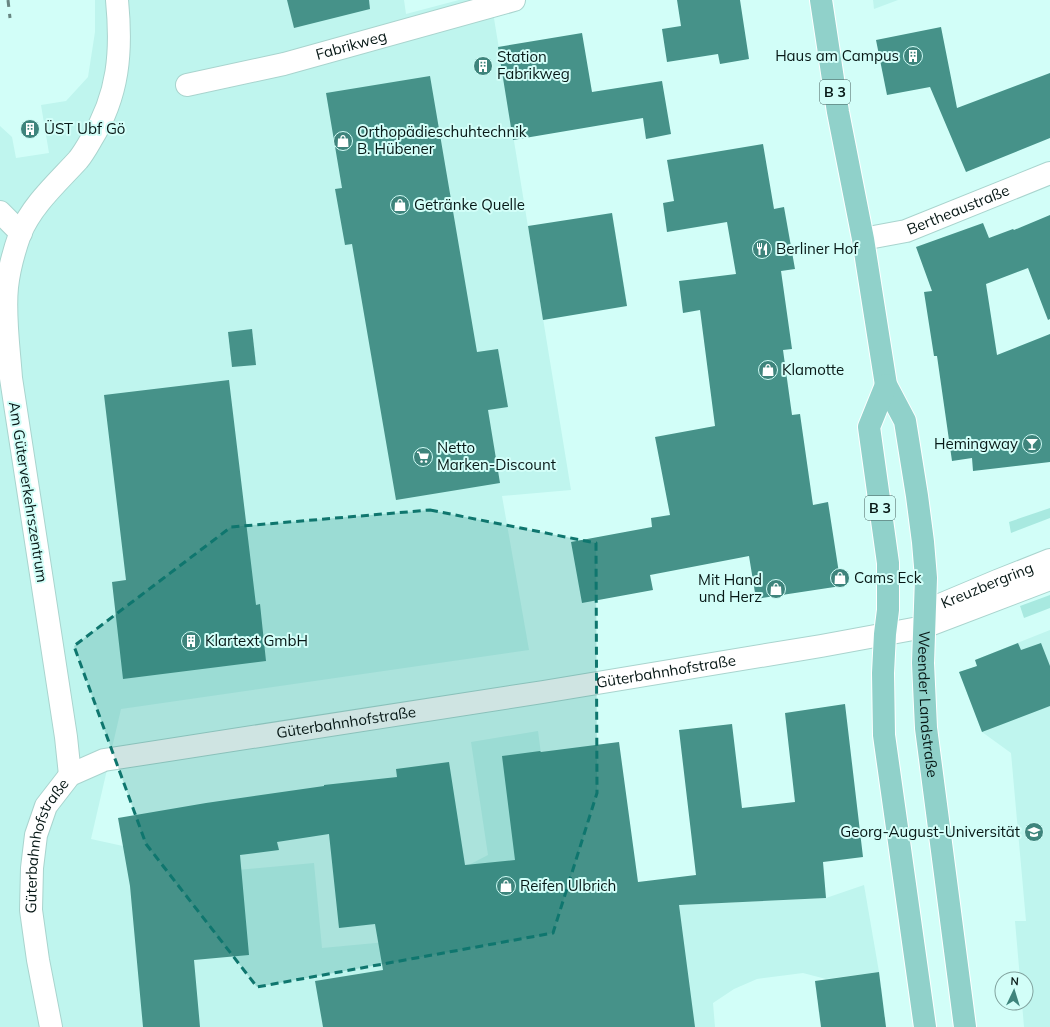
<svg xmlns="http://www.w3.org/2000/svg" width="1050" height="1027" viewBox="0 0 1050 1027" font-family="Mulish,sans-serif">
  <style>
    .built { fill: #bff5ee }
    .green { fill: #a8e9e0 }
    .building { fill: #469289 }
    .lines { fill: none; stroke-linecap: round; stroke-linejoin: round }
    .minor-casing { stroke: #a9d4ce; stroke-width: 24 }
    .major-casing { stroke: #fff; stroke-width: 24 }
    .minor { stroke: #fff; stroke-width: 22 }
    .major { stroke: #90d1ca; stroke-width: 22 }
    .rail { stroke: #678581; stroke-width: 3; stroke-dasharray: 7 7; stroke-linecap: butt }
    .marked { fill: #0f766e; fill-opacity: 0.2; stroke: #0f766e; stroke-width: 3; stroke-dasharray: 8 5; stroke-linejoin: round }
    .labels { text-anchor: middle; stroke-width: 4; stroke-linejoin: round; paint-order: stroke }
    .shield { fill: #d2fef8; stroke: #445d5a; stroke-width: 1 }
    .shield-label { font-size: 14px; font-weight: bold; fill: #071816 }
    .street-label { font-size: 15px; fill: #071816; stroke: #d2fef8 }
    .poi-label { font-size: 15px; fill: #071816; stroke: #d2fef8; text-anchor: start }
  </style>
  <rect width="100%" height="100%" fill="#d2fef8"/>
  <g class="built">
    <path d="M95,0h309l2,14 53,-14h32l80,490 -69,6 27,154 -408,59 -30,130 32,7 61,29 130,-12 8,85 86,-8 -5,-41 85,-44 -17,-113 67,-11 13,100 125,74 150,-7 38,-13 15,87 -53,7 -23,-6 -46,6 -23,10 -21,14 2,24h-715v-901l12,11 4,21 33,-5 -8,-48 25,-4 22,-24 7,-45z"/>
    <path d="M873,0h25l-24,9z"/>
    <path d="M1050,630v397h-26l-2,-24h4v-24h-6l-5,-58h11l-15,-168 -29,-21 -23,-60 18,-6 -2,-6z"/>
  </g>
  <g class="green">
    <path d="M1050,508v10l-39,15 -2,-11z"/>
    <path d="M1050,595v13l-26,10 -4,-12z"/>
  </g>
  <g class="building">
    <path d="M287,0h82l1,9 -76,19z"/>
    <path d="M677,0h63l9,59 -29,5 -2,-10 -51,8 -5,-33 19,-3z"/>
    <path d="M941,27l16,81 93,-35v65l-84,34 -36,-85 -43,8 -11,-55z"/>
    <path d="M582,33l10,59 70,-11 9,53 -25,5 -3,-21 -130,22 -15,-93z"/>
    <path d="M430,76l47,276 21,-3 10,58 -20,3 12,73 -104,17 -44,-256 -7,1 -10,-56 7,-1 -16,-95z"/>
    <path d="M763,144l11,65 10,-2 11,62 -14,2 11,78 -9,1 9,65 8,-1 13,91 15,-3 13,84 -85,13 -7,-43 -99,19 3,15 -71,13 -11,-61 81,-15 -1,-9 19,-3 -15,-78 60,-11 -15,-116 -17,3 -4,-32 57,-7 -9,-52 -60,10 -4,-29 11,-2 -7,-41z"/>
    <path d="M612,213l15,93 -84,14 -15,-94z"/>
    <path d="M1050,215v104l-2,1 -20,-52 -42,16 11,71 53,-21v128l-77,9 -1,-13 -20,3 -15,-105h-3l-10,-64 8,-1 -16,-44 67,-24 6,15 24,-9 1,1z"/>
    <path d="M252,329l4,36 -24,2 -4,-35z"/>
    <path d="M229,380l27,225 4,-1 6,57 -143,18 -11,-97 14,-2 -22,-185z"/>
    <path d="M1018,643l3,7 20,-7 9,23v40l-68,26 -23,-60 18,-6 -2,-6z"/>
    <path d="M845,704l18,153 -40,5 3,36 -147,7 16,122h-372l-8,-46 68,-11 -8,-46 -36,4 -10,-94 -52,8 2,8 -39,5 9,100 -55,5 6,67h-57l-13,-141 -12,-68 88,-15 118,-17v-1l73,-8 -1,-8 53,-7 16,103 50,-5 -13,-104 38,-5 1,1 78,-10 19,140 58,-7 -17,-145 53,-6 10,84 53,-6 -10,-89z"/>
    <path d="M879,972l7,55h-65l-6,-46z"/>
  </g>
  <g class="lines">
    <g class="minor-casing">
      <g id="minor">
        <path id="s1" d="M187,85l97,-21 230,-64"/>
        <path d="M0,212l21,21"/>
        <path id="s2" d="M863,239l43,-8 144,-58"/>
        <path id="s3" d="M928,610l69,-29 53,-21"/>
        <path d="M70,775l-4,-38 -55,-359c-2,-29 -7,-62 -4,-91 2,-18 7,-36 13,-53 12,-29 37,-51 58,-74 5,-6 9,-13 13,-20 28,-45 31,-89 26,-140"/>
        <path id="s4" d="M51,1027l-13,-67 -7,-50 1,-42 4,-33 10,-29 24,-31 34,-15 439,-68 278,-46 103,-19 126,-48"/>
      </g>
    </g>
    <g class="major-casing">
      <g id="major">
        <path id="s5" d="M821,0l17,112 25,127 23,146 19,36 12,75 6,46 3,36 -3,85 3,65 39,299"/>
        <path d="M886,385l-17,42 19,136v47l-3,24 -2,39 1,62 41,292"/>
      </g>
    </g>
    <use href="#minor" class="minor"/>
    <use href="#major" class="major"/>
    <path class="rail" d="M8,0l2,18"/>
  </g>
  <path class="marked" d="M430,510l166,33 1,250 -44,140 -296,54 -111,-143 -72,-198 157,-119z"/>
  <defs>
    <g id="building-disc" transform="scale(1)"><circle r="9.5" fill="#3e847c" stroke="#d2fef8"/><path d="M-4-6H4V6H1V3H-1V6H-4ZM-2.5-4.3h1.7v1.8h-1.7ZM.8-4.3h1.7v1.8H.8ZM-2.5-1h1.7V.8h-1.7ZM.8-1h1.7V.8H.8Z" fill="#fff"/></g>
    <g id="shop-disc" transform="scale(1)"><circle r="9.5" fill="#3e847c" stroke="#d2fef8"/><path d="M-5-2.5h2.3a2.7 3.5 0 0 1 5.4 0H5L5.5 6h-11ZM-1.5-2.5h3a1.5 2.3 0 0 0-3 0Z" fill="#fff"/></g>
    <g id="restaurant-disc" transform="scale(1)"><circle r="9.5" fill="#3e847c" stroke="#d2fef8"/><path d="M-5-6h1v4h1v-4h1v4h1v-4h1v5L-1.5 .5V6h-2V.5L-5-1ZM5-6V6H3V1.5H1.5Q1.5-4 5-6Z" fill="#fff"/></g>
    <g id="bar-disc" transform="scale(1)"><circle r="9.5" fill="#3e847c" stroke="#d2fef8"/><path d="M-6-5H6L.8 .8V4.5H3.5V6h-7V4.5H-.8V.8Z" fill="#fff"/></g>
    <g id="supermarket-disc" transform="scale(1)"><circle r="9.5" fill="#3e847c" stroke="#d2fef8"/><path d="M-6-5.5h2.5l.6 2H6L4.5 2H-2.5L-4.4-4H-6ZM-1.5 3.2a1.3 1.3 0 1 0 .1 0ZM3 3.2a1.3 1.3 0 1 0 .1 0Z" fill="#fff"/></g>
    <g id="university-disc" transform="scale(1)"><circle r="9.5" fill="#3e847c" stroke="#d2fef8"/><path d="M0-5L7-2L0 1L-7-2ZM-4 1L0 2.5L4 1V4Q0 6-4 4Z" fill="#fff"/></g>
  </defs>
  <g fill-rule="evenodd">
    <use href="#building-disc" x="913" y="56"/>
    <use href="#building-disc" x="483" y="66"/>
    <use href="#building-disc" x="30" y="129"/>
    <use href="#shop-disc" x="343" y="141"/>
    <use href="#shop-disc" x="400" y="205"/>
    <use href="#restaurant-disc" x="762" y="249"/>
    <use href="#shop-disc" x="768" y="370"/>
    <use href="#bar-disc" x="1032" y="444"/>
    <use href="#supermarket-disc" x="423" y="457"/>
    <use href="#shop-disc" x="840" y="578"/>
    <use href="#shop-disc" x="776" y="589"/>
    <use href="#building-disc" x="191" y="641"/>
    <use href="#university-disc" x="1034" y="832"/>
    <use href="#shop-disc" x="506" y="886"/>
  </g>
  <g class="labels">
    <g class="shield">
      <rect x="820" y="80" width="30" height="24" rx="3"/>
      <rect x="865" y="496" width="30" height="24" rx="3"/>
    </g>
    <g class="shield-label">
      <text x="835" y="97">B 3</text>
      <text x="880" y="513">B 3</text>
    </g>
    <g class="street-label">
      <text dy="5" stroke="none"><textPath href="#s1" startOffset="169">Fabrikweg</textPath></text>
      <text dy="5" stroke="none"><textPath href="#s2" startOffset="100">Bertheaustraße</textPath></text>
      <text transform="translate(28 492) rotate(81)" y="5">Am Güterverkehrszentrum</text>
      <text dy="5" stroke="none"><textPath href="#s3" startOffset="64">Kreuzbergring</textPath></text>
      <text dy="5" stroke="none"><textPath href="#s4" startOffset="870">Güterbahnhofstraße</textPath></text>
      <text dy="5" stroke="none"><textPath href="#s5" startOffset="716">Weender Landstraße</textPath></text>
      <text dy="5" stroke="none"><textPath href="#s4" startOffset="546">Güterbahnhofstraße</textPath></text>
      <text dy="5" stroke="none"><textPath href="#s4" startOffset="186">Güterbahnhofstraße</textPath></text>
    </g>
    <g class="poi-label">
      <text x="899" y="61" text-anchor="end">Haus am Campus</text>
      <text x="497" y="62">Station<tspan x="497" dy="17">Fabrikweg</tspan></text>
      <text x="44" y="134">ÜST Ubf Gö</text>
      <text x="357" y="137">Orthopädieschuhtechnik<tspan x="357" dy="17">B. Hübener</tspan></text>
      <text x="414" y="210">Getränke Quelle</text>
      <text x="776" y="254">Berliner Hof</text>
      <text x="782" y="375">Klamotte</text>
      <text x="1018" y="449" text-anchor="end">Hemingway</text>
      <text x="437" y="453">Netto<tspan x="437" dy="17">Marken-Discount</tspan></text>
      <text x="854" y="583">Cams Eck</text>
      <text x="762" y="585" text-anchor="end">Mit Hand<tspan x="762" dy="17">und Herz</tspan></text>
      <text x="205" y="646">Klartext GmbH</text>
      <text x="1020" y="837" text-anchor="end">Georg-August-Universität</text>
      <text x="520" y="891">Reifen Ulbrich</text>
    </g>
  </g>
  <g transform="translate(1014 991) rotate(4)"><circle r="19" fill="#d2fef8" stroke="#81a29e"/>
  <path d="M0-3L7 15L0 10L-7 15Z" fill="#3e847c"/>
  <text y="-6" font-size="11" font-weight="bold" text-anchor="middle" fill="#071816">N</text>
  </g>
</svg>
